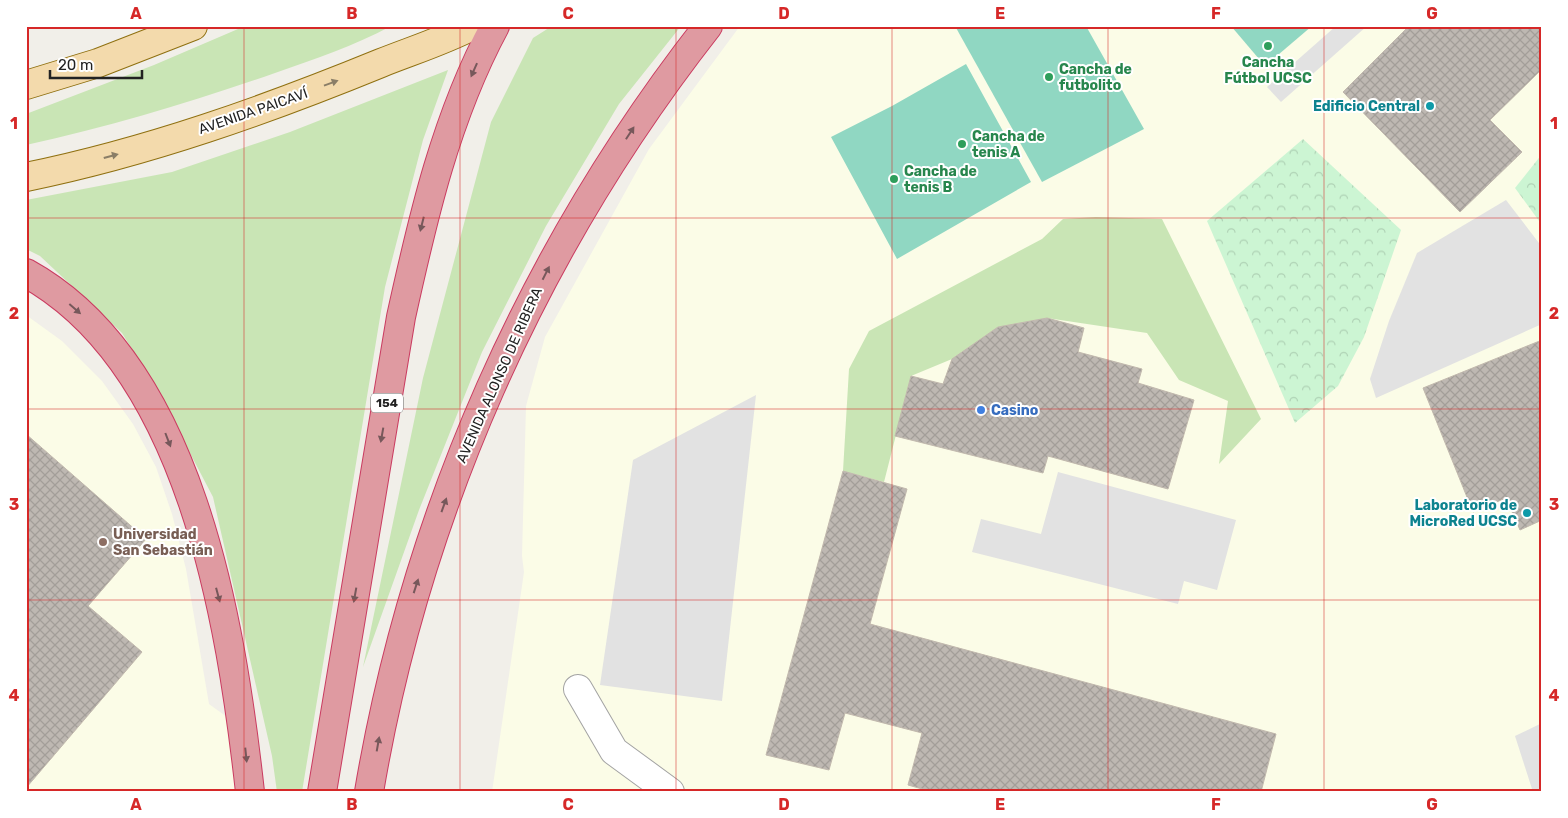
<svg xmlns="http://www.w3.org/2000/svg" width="1568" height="818" viewBox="0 0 1568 818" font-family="Rubik,sans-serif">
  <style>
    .education { fill: #fbfce7 }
    .grass { fill: #c9e5b5 }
    .park { fill: url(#park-crowns) }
    .pitch { fill: #90d7c2 }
    .parking { fill: #e2e2e2 }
    .building { fill: url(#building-cross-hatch); stroke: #c1b8ad }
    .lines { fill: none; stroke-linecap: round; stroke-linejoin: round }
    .street-casing { stroke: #a3a3a3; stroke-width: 30 }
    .primary-casing { stroke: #8f7010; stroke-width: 30 }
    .highway-casing { stroke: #ca3b60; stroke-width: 30 }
    .street { stroke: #fff; stroke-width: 28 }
    .primary { stroke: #f3daac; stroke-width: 28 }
    .highway { stroke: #df9aa1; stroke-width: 28 }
    .oneway { fill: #77585b }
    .oneway2 { fill: #8a7e67 }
    .grid { fill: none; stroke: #d62828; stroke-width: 1; stroke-opacity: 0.55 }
    .leisure-dot { fill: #2e9e5b; stroke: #fff; stroke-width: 2 }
    .culture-dot { fill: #0f9aa8; stroke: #fff; stroke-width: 2 }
    .shop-dot { fill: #3f7fe0; stroke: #fff; stroke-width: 2 }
    .education-dot { fill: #8d6e63; stroke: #fff; stroke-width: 2 }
    .labels { text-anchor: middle; stroke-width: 4; stroke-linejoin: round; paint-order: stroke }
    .shield { fill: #fff; stroke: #646464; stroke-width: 1 }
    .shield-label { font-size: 12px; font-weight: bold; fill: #222 }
    .leisure-label { font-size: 14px; font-weight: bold; fill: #27864d; stroke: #fff; text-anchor: start }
    .culture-label { font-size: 14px; font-weight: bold; fill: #0d838f; stroke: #fff; text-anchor: end }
    .street-label { font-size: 14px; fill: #222; stroke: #fff }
    .shop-label { font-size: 14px; font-weight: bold; fill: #366cbe; stroke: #fff; text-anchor: start }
    .education-label { font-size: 14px; font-weight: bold; fill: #785e54; stroke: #fff; text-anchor: start }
    .neatline { fill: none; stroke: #d62828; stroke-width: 2 }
    .grid-label { font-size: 16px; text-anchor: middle; font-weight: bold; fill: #d62828 }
  </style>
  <defs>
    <pattern id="park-crowns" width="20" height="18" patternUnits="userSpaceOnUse" patternTransform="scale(1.25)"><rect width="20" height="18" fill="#ccf5d3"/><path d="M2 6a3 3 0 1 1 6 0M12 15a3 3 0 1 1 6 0" fill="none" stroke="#afd2b5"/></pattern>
    <pattern id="building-cross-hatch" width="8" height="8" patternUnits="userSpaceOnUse" patternTransform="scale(1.25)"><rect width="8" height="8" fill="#beb8b2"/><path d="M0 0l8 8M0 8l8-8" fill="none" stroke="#a39e99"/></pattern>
  </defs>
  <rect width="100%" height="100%" fill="#f1efe9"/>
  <g class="education">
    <path d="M740,26h802v766h-1050l32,-220 -2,-16 4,-150 19,-69 104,-188z"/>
    <path d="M26,315l36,26 40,40 31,43 23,43 16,47 14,55 23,135 18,13 10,75h-211z"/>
  </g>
  <g class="grass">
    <path d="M245,26h146c-37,20 -76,33 -116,47 -83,29 -163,53 -249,72v-31l128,-49z"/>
    <path d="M552,26h129l-62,78 -73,122 -64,126 -63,158 -56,157 60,-289 68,-256 42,-84z"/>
    <path d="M448,70l-25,70 -38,147 -83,505h-25l-5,-36 -59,-259 -55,-105 -36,-59 -82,-77 -14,-7v-49l146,-28 118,-40z"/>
    <path d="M1096,217l66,2 99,200 -42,45 9,-63 -49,-21 -32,-47 -100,-15 -49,9 -46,32 -41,17 -27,106 -41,-11 6,-102 20,-38 173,-92 21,-20z"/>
  </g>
  <g class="park">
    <path d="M1303,139l98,91 -37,107 -26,49 -43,37 -88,-202z"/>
    <path d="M1542,154v71l-27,-37z"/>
  </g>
  <g class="pitch">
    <path d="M955,26h131l58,103 -102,53z"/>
    <path d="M1231,26h81l-47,40z"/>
    <path d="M966,64l65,118 -134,77 -66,-122 61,-31z"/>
  </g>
  <g class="parking">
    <path d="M1336,26h31l-86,76 -14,-15z"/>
    <path d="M1506,200l36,47v77l-166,74 -6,-19 19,-58 28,-68z"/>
    <path d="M756,395l-34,306 -122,-16 33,-225z"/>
    <path d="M1058,472l178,48 -19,70 -33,-9 -6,23 -206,-52 9,-33 60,15z"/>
    <path d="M1542,723v69h-9l-18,-56z"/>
  </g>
  <g class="building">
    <path d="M1409,26h133v43l-52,51 32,32 -62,60 -117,-120z"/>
    <path d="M1047,318l37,10 -6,24 64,17 -4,14 56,17 -26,89 -120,-33 -5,17 -148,-37 16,-60 32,8 9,-25 46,-32z"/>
    <path d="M1542,340v180l-22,10 -14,-32 -33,14 -50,-124z"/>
    <path d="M26,434l120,105 -58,67 54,46 -116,136z"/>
    <path d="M843,471l64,18 -37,135 406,110 -15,58h-328l-25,-7 14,-52 -77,-20 -16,57 -63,-15z"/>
  </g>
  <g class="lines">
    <g class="street-casing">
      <path id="street" d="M578,689l36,62 56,41"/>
    </g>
    <g class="primary-casing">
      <g id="primary">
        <path d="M26,85l72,-22 95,-37"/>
        <path d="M26,177c122,-25 240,-67 355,-114 30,-12 62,-22 91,-37"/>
      </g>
    </g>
    <g class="highway-casing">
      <g id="highway">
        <path d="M26,273c165,91 205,348 224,519"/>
        <path d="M322,792l79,-475c22,-100 45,-200 94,-291"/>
        <path d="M369,792c47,-279 164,-543 339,-766"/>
      </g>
    </g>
    <use href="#street" class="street"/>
    <use href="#primary" class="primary"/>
    <use href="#highway" class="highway"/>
  </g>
  <defs><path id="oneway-solid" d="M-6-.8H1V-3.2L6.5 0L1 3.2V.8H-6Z" transform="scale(1.25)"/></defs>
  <g class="oneway">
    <use href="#oneway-solid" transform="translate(474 70) rotate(114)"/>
    <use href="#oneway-solid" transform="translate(630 133) rotate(-57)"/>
    <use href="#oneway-solid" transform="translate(422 224) rotate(104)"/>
    <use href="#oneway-solid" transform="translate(546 273) rotate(-63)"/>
    <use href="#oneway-solid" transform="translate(75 309) rotate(41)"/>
    <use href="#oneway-solid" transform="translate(382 435) rotate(100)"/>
    <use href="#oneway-solid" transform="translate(168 440) rotate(69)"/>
    <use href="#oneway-solid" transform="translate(444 505) rotate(-70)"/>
    <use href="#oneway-solid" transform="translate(416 586) rotate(-72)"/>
    <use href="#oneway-solid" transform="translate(218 595) rotate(75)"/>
    <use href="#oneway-solid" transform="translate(355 595) rotate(100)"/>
    <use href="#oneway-solid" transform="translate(378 744) rotate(-80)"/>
    <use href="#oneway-solid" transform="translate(246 755) rotate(84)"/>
  </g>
  <g class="oneway2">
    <use href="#oneway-solid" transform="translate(331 83) rotate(-20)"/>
    <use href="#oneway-solid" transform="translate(111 156) rotate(-15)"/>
  </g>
  <path class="grid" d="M244,26v766M460,26v766M676,26v766M892,26v766M1108,26v766M1324,26v766M26,218h1516M26,409h1516M26,600h1516"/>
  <g class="leisure-dot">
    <circle cx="1268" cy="46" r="5"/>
    <circle cx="1049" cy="77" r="5"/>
    <circle cx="962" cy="144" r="5"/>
    <circle cx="894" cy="179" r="5"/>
  </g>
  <g class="culture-dot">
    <circle cx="1430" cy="106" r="5"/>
    <circle cx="1527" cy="513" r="5"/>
  </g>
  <circle class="shop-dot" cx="981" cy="410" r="5"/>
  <circle class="education-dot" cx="103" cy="542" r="5"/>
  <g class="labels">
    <rect class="shield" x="371" y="393.5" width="32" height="19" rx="4"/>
    <g class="shield-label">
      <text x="387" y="407">154</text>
    </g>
    <g class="leisure-label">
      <text x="1268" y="67" text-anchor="middle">Cancha<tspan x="1268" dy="16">Fútbol UCSC</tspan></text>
      <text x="1059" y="74">Cancha de<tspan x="1059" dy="16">futbolito</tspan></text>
      <text x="972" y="141">Cancha de<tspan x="972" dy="16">tenis A</tspan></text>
      <text x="904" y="176">Cancha de<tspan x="904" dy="16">tenis B</tspan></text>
    </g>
    <g class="culture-label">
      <text x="1420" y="111">Edificio Central</text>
      <text x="1517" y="510">Laboratorio de<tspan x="1517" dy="16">MicroRed UCSC</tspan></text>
    </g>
    <g class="street-label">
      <text transform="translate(253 111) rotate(-19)" y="5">AVENIDA PAICAVÍ</text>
      <text transform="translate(499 375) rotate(-66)" y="5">AVENIDA ALONSO DE RIBERA</text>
    </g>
    <g class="shop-label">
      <text x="991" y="415">Casino</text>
    </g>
    <g class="education-label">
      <text x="113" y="539">Universidad<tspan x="113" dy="16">San Sebastián</tspan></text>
    </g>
  </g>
  <rect width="1568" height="818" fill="none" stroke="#ffffff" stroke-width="55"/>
  <path d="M50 70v8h92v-8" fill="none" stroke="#222222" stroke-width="2.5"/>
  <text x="58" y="70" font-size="15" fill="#222222" stroke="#ffffff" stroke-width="4" paint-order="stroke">20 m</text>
  <rect x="28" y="28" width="1512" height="762" class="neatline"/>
  <g class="grid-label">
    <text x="136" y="19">A</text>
    <text x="352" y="19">B</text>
    <text x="568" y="19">C</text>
    <text x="784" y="19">D</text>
    <text x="1000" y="19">E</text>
    <text x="1216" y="19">F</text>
    <text x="1432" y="19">G</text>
    <text x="14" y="129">1</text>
    <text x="1554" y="129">1</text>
    <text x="14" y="319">2</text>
    <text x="1554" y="319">2</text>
    <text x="14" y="510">3</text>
    <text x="1554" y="510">3</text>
    <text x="14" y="701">4</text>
    <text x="1554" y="701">4</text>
    <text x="136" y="810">A</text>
    <text x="352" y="810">B</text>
    <text x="568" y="810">C</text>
    <text x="784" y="810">D</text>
    <text x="1000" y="810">E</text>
    <text x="1216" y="810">F</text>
    <text x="1432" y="810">G</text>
  </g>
</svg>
